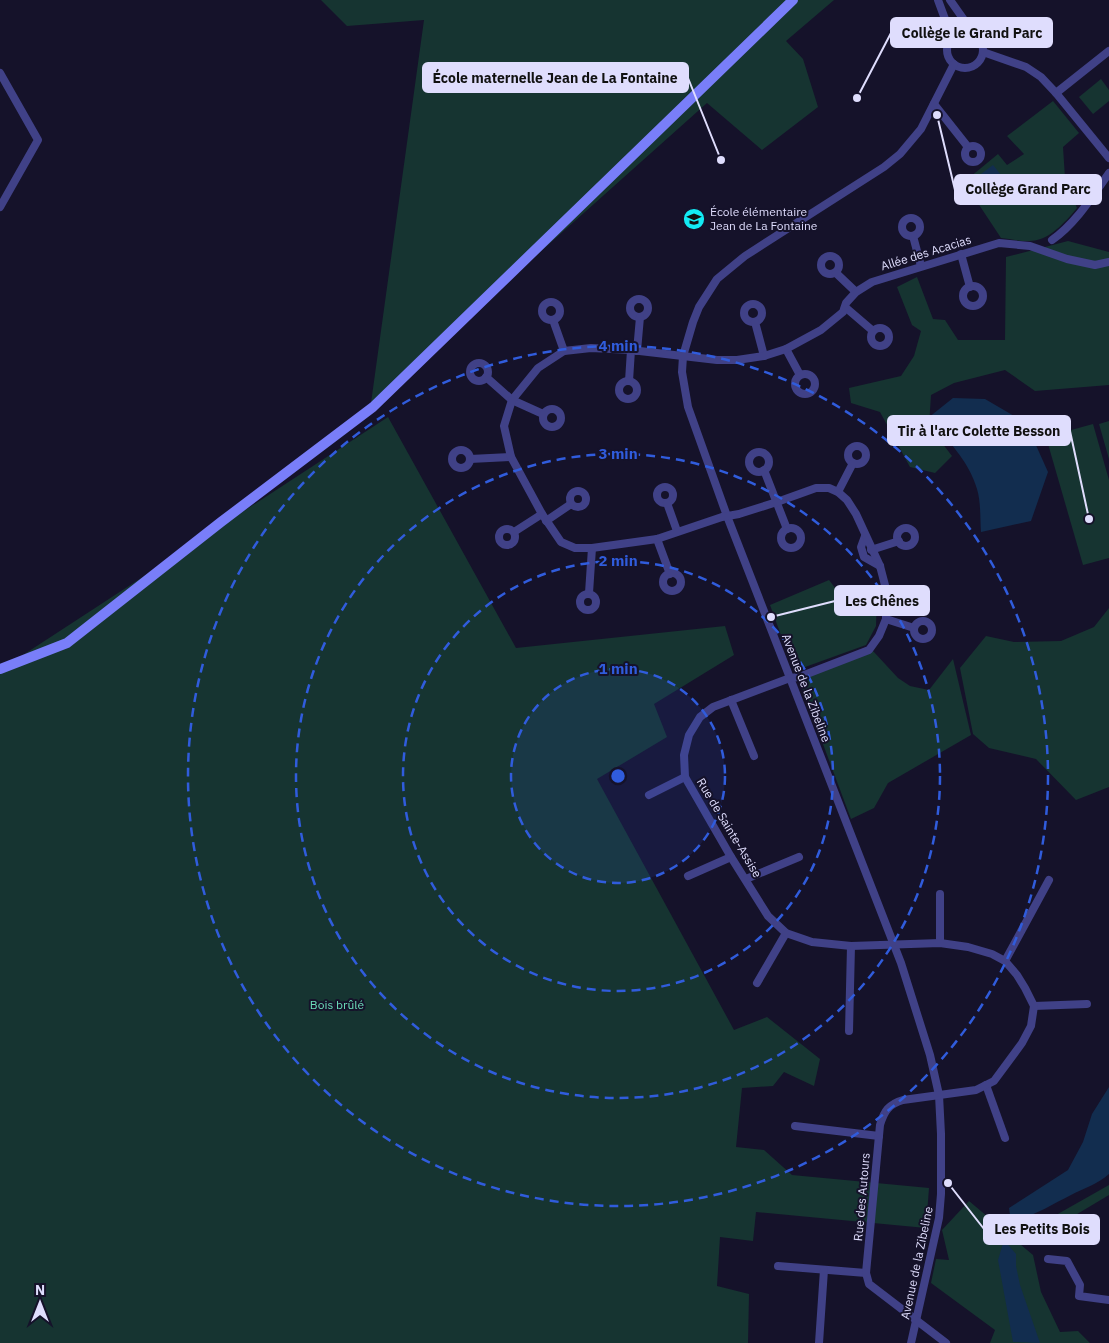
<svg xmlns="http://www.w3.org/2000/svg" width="1109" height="1343" viewBox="0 0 1109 1343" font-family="'IBM Plex Sans',sans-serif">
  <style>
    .green { fill: #163431 }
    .water { fill: #122d4f }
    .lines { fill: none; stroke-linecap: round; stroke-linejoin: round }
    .minor { stroke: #404187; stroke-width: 8 }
    .secondary { stroke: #797ef9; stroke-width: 10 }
    .ring { fill: none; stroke: #305cdc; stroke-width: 2.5; stroke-dasharray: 9 6 }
    .labels { text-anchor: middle; stroke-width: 4; stroke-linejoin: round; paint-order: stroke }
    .poi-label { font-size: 12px; fill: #dfddfd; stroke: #15122a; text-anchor: start }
    .street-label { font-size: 12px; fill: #dfddfd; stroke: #15122a }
    .park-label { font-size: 12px; fill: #6bdcb9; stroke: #15122a }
    .centre { fill: #305cdc; stroke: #15122a; stroke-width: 2.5 }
    .ring-label { font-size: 15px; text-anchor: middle; font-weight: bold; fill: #305cdc; stroke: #15122a; stroke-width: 4; stroke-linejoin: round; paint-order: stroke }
    .leader { fill: none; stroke: #dfddfd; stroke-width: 2 }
    .callout-dot { fill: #dfddfd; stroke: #15122a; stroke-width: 2 }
    .callout { fill: #dfddfd; stroke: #dfddfd; stroke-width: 2 }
    .callout-label { font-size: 14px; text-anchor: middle; font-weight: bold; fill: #111 }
  </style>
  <rect width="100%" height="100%" fill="#15122a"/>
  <g class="green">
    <path d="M321,0h513l-48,41 17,18 15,48 -56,43 -55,-47 -336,300 53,-383 -77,6z"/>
    <path d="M1101,79l8,11v11l-16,13 -14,-17z"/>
    <path d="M1053,101l26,32 -16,14 2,31 12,30c-10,12 -25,29 -40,32 -11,3 -26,-1 -36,-2l-37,-56 34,-28 9,11 17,-11 -17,-18z"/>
    <path d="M1068,241l41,11v133l-74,6 -30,-21 -51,13 -23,12 -2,31 23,30 -17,17 -25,-6 -30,-55 -29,-9 -2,-15 52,-12 13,-20 7,-25 -9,-6 -15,-38 20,-10 16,42 12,1 13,20h47l1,-83z"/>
    <path d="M388,417l128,231 209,-22 9,29 -80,49 13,33 -70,42 137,251 33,-13 53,42 -6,27 -30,-14 -11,14 -31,2 -6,59 28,3 28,25 137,13 -3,40 -170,-16 -3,29 -33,-4 -3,49 32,8 -1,49h-748v-673z"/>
    <path d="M1109,421v38l-10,-35z"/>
    <path d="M1093,424l16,56v78l-26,7 -37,-128z"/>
    <path d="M829,580l10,13 11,2 17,-3 10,4 -1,30 -10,19 -72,26 -24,-66z"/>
    <path d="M1109,608v179l-33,13 -40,-41 -47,-11 -16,-14 -13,-66 26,-32 28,6 47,-1 33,-14z"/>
    <path d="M873,651l25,27 12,8 19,4 24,-31 18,76 -83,48 -14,25 -23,11 -52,-139z"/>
    <path d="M1109,1185v10l-77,46 -6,-9z"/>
    <path d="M969,1201l64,54 8,37 19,40 18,-1 12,12h-100l5,-13 -64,-47 5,-24 13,1 -7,-30z"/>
  </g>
  <g class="water">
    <path d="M993,165l21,26 -16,12 -21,-26z"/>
    <path d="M953,398l32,1 41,24 22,49 -17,49 -50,11c-1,-14 0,-30 -4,-43 -8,-28 -30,-50 -49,-71z"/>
    <path d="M1109,1087v87c-11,10 -25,14 -38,21 -18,9 -34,19 -53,25l-8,-5 -1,-7 59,-38 15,-28 9,-28z"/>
    <path d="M1004,1240l12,14v12l4,19 20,58 -27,-1 -15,-82z"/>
  </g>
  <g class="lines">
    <g class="minor">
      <path d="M938,0l7,19 4,23"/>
      <path d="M950,0l24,34"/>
      <circle cx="965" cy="50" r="18"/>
      <path d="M983,52l43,15 15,10 15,16 53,65"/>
      <path d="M0,73l38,67 -38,67"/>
      <path d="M1056,93l53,-42"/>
      <path d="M934,104l34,43"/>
      <circle cx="973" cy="154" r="8"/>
      <circle cx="911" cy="227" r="9"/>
      <path d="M913,236l8,30"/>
      <path d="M1052,240c24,-17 40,-43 57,-67"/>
      <path d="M961,254l9,33"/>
      <circle cx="830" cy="265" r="9"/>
      <path d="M836,273l20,19"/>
      <circle cx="973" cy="296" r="10"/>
      <circle cx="639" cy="308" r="9"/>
      <circle cx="551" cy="311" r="9"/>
      <circle cx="753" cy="313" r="9"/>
      <path d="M845,307l28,24"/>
      <path d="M553,320l11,31"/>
      <path d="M755,322l9,34"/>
      <circle cx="880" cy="337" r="9"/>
      <path d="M786,349l14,26"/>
      <path d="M637,351l3,-34"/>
      <circle cx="479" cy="372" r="9"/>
      <circle cx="805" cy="384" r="10"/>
      <path d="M486,377l26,23 31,14"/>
      <circle cx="628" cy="390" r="9"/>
      <path d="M629,381l2,-31"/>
      <circle cx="552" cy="418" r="9"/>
      <circle cx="857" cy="455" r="9"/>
      <circle cx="461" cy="459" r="9"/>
      <circle cx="759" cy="462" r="10"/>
      <path d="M470,459l41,-2"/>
      <path d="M764,470l23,59"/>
      <circle cx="665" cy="495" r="8"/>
      <circle cx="578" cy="499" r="8"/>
      <path d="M838,492l15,-29"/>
      <path d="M667,503l10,28"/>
      <path d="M546,521l25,-17"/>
      <circle cx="791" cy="538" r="10"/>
      <circle cx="906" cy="537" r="9"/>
      <circle cx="507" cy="537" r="8"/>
      <path d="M514,532l28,-18"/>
      <path d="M865,536l-4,11 3,10 16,9"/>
      <path d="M657,539l13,35"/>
      <path d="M871,550l28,-9"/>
      <circle cx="672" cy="582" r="9"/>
      <path d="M589,593l3,-45"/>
      <circle cx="588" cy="602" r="8"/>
      <path d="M886,619l28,9"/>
      <circle cx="923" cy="630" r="9"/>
      <path d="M731,700l23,56"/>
      <path d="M649,795l36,-18"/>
      <path d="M688,876l43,-19"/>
      <path d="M746,879l53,-22"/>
      <path d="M940,943v-49"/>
      <path d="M1005,961l44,-81"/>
      <path d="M757,983l29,-50"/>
      <path d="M1034,1006l53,-2"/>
      <path d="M849,1031l2,-85"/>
      <path d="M986,1085l19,53"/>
      <path d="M795,1126l84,10"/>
      <path d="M1048,1259l19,2 13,24 -1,11 30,4"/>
      <path d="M778,1266l88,7"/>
      <path d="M819,1343l5,-73"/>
      <path d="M911,1343l28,-125 2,-24v-60l-2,-39 -9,-40 -29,-92 -174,-447 -39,-109 -6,-35 1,-16 10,-34 6,-15 18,-28 28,-23 139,-89 16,-13 21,-25 33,-65"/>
      <path d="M946,1343l-77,-59 -3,-11 14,-148c4,-14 9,-21 23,-25l73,-10 18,-9 28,-38 9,-17 3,-20 -9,-18 -8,-13 -12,-14 -13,-7 -24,-7 -28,-4 -89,3 -39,-4 -26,-9 -18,-17 -37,-59 -46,-80 -1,-22 5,-20 11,-18 13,-10 77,-29 9,-1 70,-27 10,-14 7,-17v-30l-6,-23 -24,-52 -9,-14 -9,-8 -9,-4h-13l-39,14 -38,12 -17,3 -65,22 -65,9h-17l-14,-6 -19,-28 -31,-57 -7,-31 8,-26 26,-32 26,-17 27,-3 40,2 86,10h20l27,-4 22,-7 35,-19 22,-18 3,-9 10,-11 16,-10 127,-39 31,3 37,13 28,6 14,-3"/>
    </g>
    <path class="secondary" d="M0,669l67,-26 154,-121 152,-115 420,-407"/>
  </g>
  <circle cx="618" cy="776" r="107" fill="#305cdc" fill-opacity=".12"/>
  <g class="ring">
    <circle cx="618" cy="776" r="107"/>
    <circle cx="618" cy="776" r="215"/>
    <circle cx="618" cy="776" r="322"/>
    <circle cx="618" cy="776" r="430"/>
  </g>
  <defs>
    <g id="school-disc" transform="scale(1.125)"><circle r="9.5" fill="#13ebf4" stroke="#15122a"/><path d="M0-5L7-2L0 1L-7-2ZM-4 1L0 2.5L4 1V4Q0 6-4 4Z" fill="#111"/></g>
  </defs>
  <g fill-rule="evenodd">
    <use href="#school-disc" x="694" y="219"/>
  </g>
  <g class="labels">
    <g class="poi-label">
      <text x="710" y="216">École élémentaire<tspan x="710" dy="14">Jean de La Fontaine</tspan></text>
    </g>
    <g class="street-label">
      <text transform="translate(926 253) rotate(-17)" y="4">Allée des Acacias</text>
      <text transform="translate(806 688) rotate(69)" y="4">Avenue de la Zibeline</text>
      <text transform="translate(729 828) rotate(59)" y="4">Rue de Sainte-Assise</text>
      <text transform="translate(862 1197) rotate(-85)" y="4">Rue des Autours</text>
      <text transform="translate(917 1263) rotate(-78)" y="4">Avenue de la Zibeline</text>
    </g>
    <g class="park-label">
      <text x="337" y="1009">Bois brûlé</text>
    </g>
  </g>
  <circle cx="618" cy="776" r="8" class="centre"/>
  <g class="ring-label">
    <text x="618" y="351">4 min</text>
    <text x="618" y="459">3 min</text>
    <text x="618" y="566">2 min</text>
    <text x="618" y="674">1 min</text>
  </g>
  <path class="leader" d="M857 98L891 33M721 160L688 78M937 115L955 190M1089 519L1070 431M771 617L835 601M948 1183L984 1229"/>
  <g class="callout-dot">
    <circle cx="857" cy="98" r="5"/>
    <circle cx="721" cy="160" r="5"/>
    <circle cx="937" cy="115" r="5"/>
    <circle cx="1089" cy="519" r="5"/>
    <circle cx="771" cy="617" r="5"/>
    <circle cx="948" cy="1183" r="5"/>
  </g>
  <g class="callout">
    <rect x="891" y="18" width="161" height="29" rx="5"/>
    <rect x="423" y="63" width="265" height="29" rx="5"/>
    <rect x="955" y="175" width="146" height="29" rx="5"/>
    <rect x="888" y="416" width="182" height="29" rx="5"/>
    <rect x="835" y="586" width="94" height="29" rx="5"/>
    <rect x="984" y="1215" width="115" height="29" rx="5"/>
  </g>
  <g class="callout-label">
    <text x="972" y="38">Collège le Grand Parc</text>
    <text x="555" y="83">École maternelle Jean de La Fontaine</text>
    <text x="1028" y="194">Collège Grand Parc</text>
    <text x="979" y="436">Tir à l'arc Colette Besson</text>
    <text x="882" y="606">Les Chênes</text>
    <text x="1042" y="1234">Les Petits Bois</text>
  </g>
  <g transform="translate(40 1303)" stroke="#15122a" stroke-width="4" paint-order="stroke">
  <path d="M0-4L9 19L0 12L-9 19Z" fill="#dfddfd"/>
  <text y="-8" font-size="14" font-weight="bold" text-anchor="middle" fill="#dfddfd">N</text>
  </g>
</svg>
